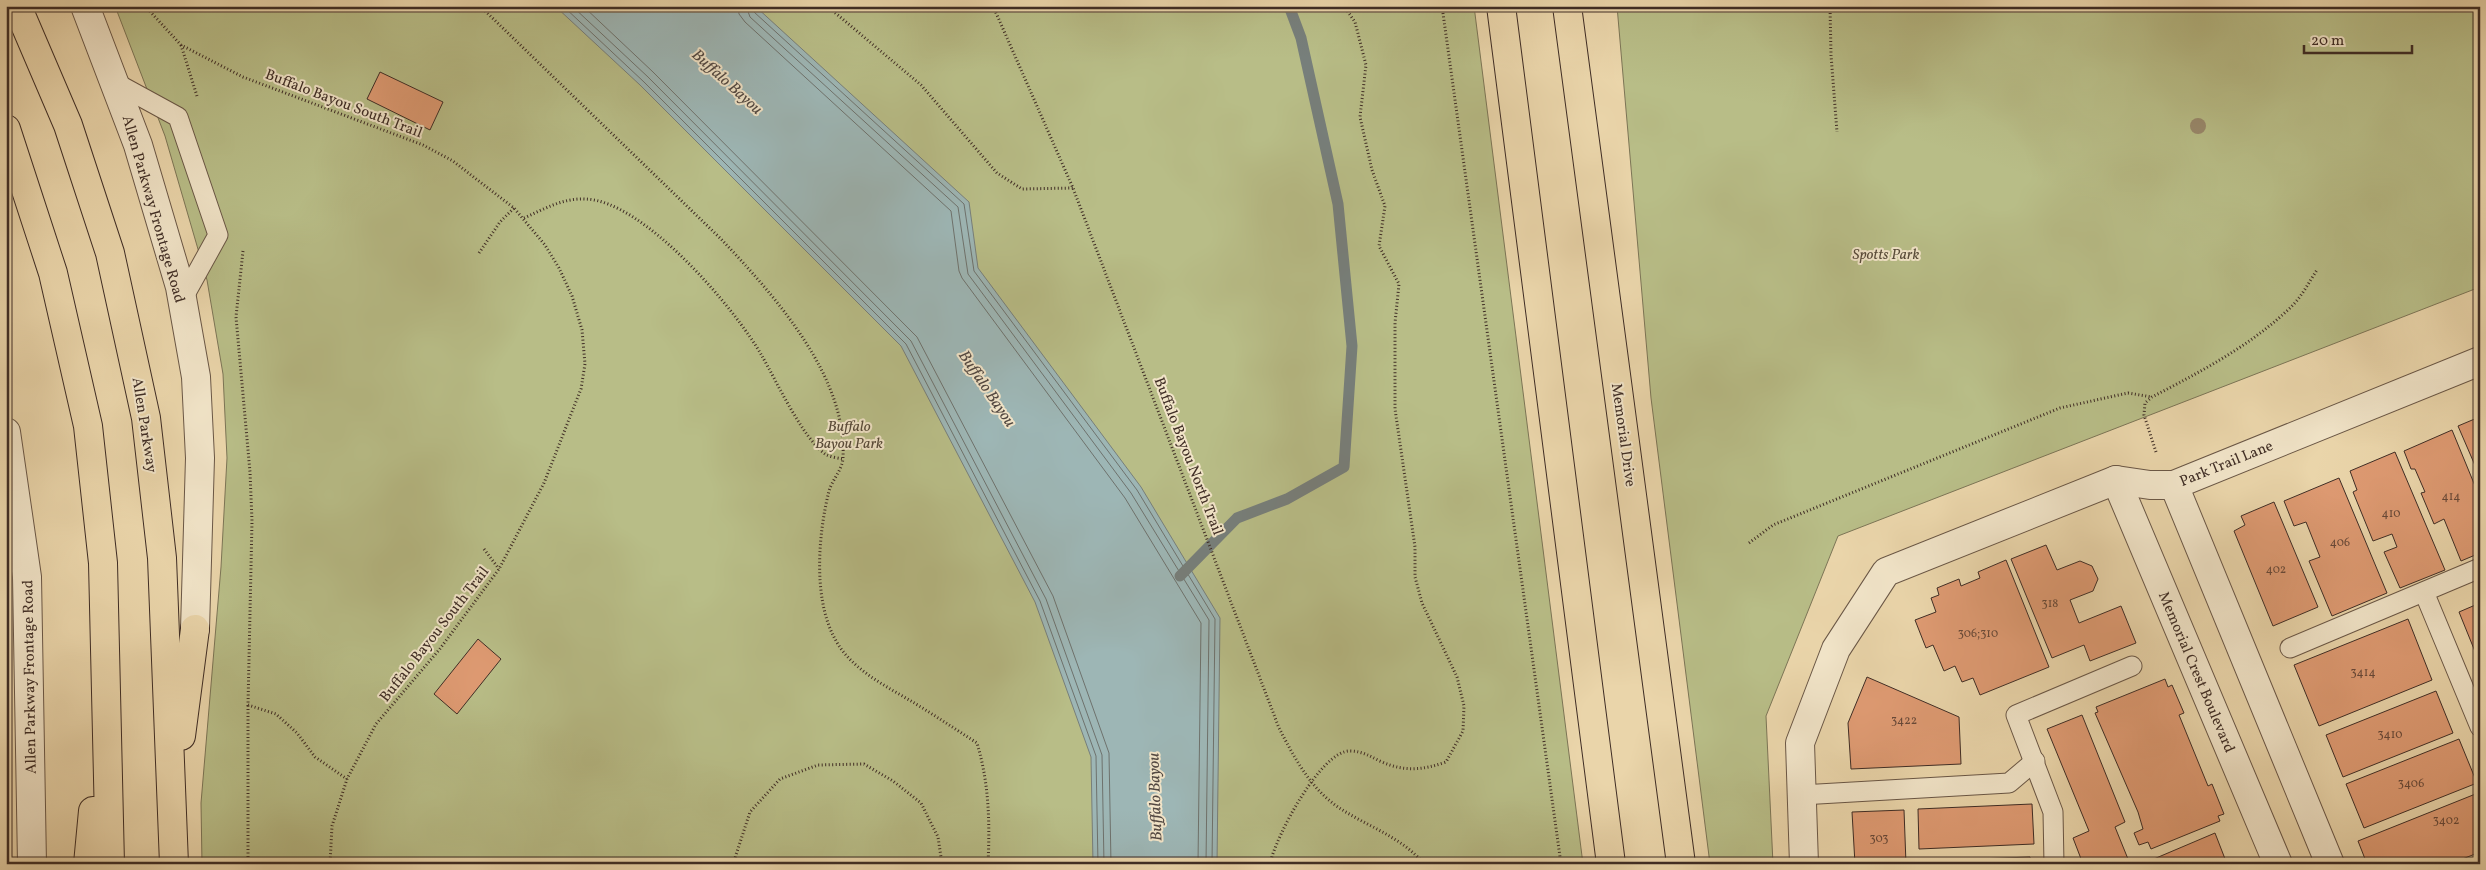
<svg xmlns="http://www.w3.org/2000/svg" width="2486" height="870" viewBox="0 0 2486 870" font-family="Vollkorn,serif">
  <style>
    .green { fill: #b8bd87; stroke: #7c7556 }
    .water { fill: #9db6b5; stroke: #777f7b }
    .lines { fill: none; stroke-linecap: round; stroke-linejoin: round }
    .shore { stroke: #6e726d; stroke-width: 1 }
    .stream { stroke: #777f7b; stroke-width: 11 }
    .building { fill: #de9a72; stroke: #3f2d25 }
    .service-casing { stroke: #6a5746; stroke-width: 21 }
    .minor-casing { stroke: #6a5746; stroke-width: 30 }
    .tertiary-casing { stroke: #6a5746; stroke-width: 30 }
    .primary-casing { stroke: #3f2d25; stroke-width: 30 }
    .path { stroke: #3f2d25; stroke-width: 3; stroke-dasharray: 1 2.5; stroke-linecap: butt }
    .service { stroke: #f1e4c8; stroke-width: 19 }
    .minor { stroke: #f1e4c8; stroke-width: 28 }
    .tertiary { stroke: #f1e4c8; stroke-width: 28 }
    .primary { stroke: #ead5aa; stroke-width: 28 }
    .tree { fill: #99896c }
    .labels { text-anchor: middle; stroke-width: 4; stroke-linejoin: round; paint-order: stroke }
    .number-label { font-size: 12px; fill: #674838 }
    .street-label { font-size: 15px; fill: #3f2d25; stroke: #f1e4c8 }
    .park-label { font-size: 15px; font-style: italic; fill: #574a39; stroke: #f1e4c8 }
    .water-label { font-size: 16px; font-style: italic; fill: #524842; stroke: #f1e4c8 }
  </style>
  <rect width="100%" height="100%" fill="#ead5aa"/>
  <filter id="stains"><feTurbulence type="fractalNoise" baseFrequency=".004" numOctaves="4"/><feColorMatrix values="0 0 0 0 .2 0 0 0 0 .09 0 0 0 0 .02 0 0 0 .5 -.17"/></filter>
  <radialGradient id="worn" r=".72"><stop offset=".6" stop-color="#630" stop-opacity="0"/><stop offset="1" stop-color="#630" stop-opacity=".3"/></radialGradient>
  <g class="green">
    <path d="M115,6h1359l109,858h-1381l-1,-61 20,-236 6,-109 -4,-84 -16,-94 -42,-144z"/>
    <path d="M1617,6h863v281l-642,249 -72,180 7,148h-63l-59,-466z"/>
  </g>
  <path class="water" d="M555,6h200l214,196 9,66 163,219 79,131 -3,246h-124l-2,-107 -56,-155 -134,-256 -261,-261z"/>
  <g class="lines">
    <g class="shore">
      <path d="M563,6l81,76 262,262 134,257 56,155 2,108"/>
      <path d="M572,6l76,71 263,264 135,258 56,156 2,109"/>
      <path d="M583,6l70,66 264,265 136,259 56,157 2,111"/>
      <path d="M738,6l1,8 6,8 206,189 8,60 3,7 163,220 76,125 -3,241"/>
      <path d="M746,6l4,11 208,190 10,67 163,219 78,127 -3,244"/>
      <path d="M752,6l2,6 210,192 10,67 163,219 78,129 -3,245"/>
    </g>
    <path class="stream" d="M1180,576l57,-58 50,-19 57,-32 8,-121 -14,-142 -37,-166 -12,-32"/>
  </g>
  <g class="building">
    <path d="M380,72l63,30 -13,28 -63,-31z"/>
    <path d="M2477,418l3,4v55l-22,-51z"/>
    <path d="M2452,430l28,68v55l-19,8 -17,-42 -10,5 -13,-31 4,-1 -10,-23h-4l-7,-18z"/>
    <path d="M2395,452l50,118 -45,18 -16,-36 13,-5 -5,-13 -19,7 -20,-49 4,-2 -7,-19z"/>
    <path d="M2339,478l48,115 -55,23 -23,-55 11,-4 -14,-35 -12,4 -10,-25z"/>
    <path d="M2274,502l44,105 -45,19 -39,-95 11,-6 -4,-9z"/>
    <path d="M2046,545l11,25 23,-9 12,5 6,13 -5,12 -23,9 9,23 42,-17 15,37 -46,18 -6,-16 -32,13 -41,-99z"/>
    <path d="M2006,560l43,107 -69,28 -7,-17 -11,4 -7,-16 -11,5 -11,-26 -7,3 -11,-28 21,-8 -5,-14 8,-3 -2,-7 22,-9 2,7 19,-8 -2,-6z"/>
    <path d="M2480,603v49l-4,2 -17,-42z"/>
    <path d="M2408,619l24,61 -113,46 -25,-61z"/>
    <path d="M478,639l23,20 -44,55 -23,-20z"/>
    <path d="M2480,658v13l-5,-11z"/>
    <path d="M1867,677l92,40 2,47 -110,5 -3,-46z"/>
    <path d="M2165,679l3,8 4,-2 12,28 -5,2 29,71 4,-2 12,30 -6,2 2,5 -69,28 -3,-7 -9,3 -5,-12 9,-4 -5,-17 -43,-99 3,-1 -2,-5z"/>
    <path d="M2436,691l17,42 -110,44 -17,-42z"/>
    <path d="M2082,715l43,107 -10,5 13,32 -11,5h-34l-10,-26 16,-7 -42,-102z"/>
    <path d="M2459,739l18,44 -113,45 -18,-44z"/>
    <path d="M2478,793l2,6v53l-30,12h-83l-9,-23z"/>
    <path d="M2032,804l2,40 -115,5 -1,-40z"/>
    <path d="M1904,810l2,54h-51l-3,-52z"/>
    <path d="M2215,833l12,31h-85z"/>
    <path d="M2030,857l1,7h-109v-3z"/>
  </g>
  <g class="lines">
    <g class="service-casing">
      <g id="service">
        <path d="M114,82l64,35 40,118 -36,65"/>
        <path d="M2424,592l56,135"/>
        <path d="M2290,648l190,-80"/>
        <path d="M1801,795l208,-12 26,-22"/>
        <path d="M2054,864l-1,-52 -37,-97 116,-49"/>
      </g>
    </g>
    <g class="minor-casing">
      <g id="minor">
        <path d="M2116,480l162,384"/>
        <path d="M2174,485l156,379"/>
        <path d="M1804,864l-4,-121 36,-94 50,-77 230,-92 34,5h24l306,-124"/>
      </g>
    </g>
    <g class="tertiary-casing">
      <g id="tertiary">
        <path d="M85,6l53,139 42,142 16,90 4,81 -5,171"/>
        <path d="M6,432l21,145 5,287"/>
      </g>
    </g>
    <g class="primary-casing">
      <g id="primary">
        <path d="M17,6l51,119 42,128 36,165 16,140 12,306"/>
        <path d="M1501,6l110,858"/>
        <path d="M1567,6l114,858"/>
        <path d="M6,129l47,144 35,153 15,137 7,301"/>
        <path d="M181,736l14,-107"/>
        <path d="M88,864l5,-53"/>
      </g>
    </g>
    <g class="path">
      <path d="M145,6l36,39 62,32 180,68 30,16 27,21 34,26 31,37 14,23 13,28 10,34 3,34 -4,25 -37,94 -45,86 -60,81 -63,74 -29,55 -15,47 -2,38"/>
      <path d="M480,6l241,233c53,56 126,137 122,218 0,12 -11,23 -14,34 -11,44 -16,108 6,148 16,31 53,48 81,65 21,13 41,26 61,39 12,40 13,79 11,121"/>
      <path d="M827,6l94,79 76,88 25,16 51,-1"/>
      <path d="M993,6l80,182 206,540c15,29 31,60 59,79 28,19 64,30 86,57"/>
      <path d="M1442,6l119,858"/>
      <path d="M1830,6l1,49 6,77"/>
      <path d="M181,45l16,51"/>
      <path d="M524,218c20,-9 39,-20 61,-19 58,1 150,109 177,157 15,26 40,81 63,98 5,3 13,4 18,5"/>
      <path d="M243,251l-7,66 14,155 2,49 -4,184 28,9 21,19 18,24 32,22"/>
      <path d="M479,253l21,-31 14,-14"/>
      <path d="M2156,452l-12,-37 1,-12 7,-6c48,-25 98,-51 138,-89 11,-10 19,-26 27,-38"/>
      <path d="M1749,543l24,-18 287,-117 68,-15 24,4"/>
      <path d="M484,549l15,20"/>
      <path d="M248,864v-159"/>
      <path d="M733,864l17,-52 30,-33 38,-14 46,-1 29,17 28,22 17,34 4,27"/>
      <path d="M1270,864c5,-26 51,-114 80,-113 13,0 21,6 32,11 23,10 41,8 64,0l17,-31 1,-25 -7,-29 -35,-74 -7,-26v-30l-20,-138v-86l4,-39 -20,-38 6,-40 -13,-36 -12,-53 6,-52 -11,-43 -11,-16"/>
    </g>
    <use href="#service" class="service"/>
    <use href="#minor" class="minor"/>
    <use href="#tertiary" class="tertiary"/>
    <use href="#primary" class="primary"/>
  </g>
  <circle class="tree" cx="2198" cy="126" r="8"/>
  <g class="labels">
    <g class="number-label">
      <text x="2451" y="500">414</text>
      <text x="2391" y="517">410</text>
      <text x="2340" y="546">406</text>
      <text x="2276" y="573">402</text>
      <text x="2050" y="607">318</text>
      <text x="1978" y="637">306;310</text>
      <text x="2363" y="676">3414</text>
      <text x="1904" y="724">3422</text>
      <text x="2390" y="738">3410</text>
      <text x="2411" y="787">3406</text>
      <text x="2446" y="824">3402</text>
      <text x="1879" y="842">303</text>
    </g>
    <g class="street-label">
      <text transform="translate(344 103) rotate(21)" y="5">Buffalo Bayou South Trail</text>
      <text transform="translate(154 209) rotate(74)" y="5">Allen Parkway Frontage Road</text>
      <text transform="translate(145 425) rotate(81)" y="5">Allen Parkway</text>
      <text transform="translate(1624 435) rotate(82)" y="5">Memorial Drive</text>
      <text transform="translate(1189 456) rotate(69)" y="5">Buffalo Bayou North Trail</text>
      <text transform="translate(2226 463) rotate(-22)" y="5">Park Trail Lane</text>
      <text transform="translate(434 634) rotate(-52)" y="5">Buffalo Bayou South Trail</text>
      <text transform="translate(2197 672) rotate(67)" y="5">Memorial Crest Boulevard</text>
      <text transform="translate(29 677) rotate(-91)" y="5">Allen Parkway Frontage Road</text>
    </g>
    <g class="park-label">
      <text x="1886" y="259">Spotts Park</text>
      <text x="849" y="431">Buffalo<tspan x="849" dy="17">Bayou Park</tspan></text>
    </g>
    <g class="water-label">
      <text transform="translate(728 81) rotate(42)" y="6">Buffalo Bayou</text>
      <text transform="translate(988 388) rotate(56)" y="6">Buffalo Bayou</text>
      <text transform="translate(1154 797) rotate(-92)" y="6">Buffalo Bayou</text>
    </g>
  </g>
  <rect width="2486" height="870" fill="none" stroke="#ead5aa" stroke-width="25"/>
  <rect x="8" y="8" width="2471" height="855" fill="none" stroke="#3f2d25" stroke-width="2.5"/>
  <rect x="12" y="12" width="2461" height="845" fill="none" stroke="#3f2d25"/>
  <path d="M2304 45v8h108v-8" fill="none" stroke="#3f2d25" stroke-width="2.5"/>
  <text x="2311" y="45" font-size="15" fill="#3f2d25" stroke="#f1e4c8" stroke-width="4" paint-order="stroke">20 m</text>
  <rect width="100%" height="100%" filter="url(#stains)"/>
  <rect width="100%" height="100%" fill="url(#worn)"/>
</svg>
